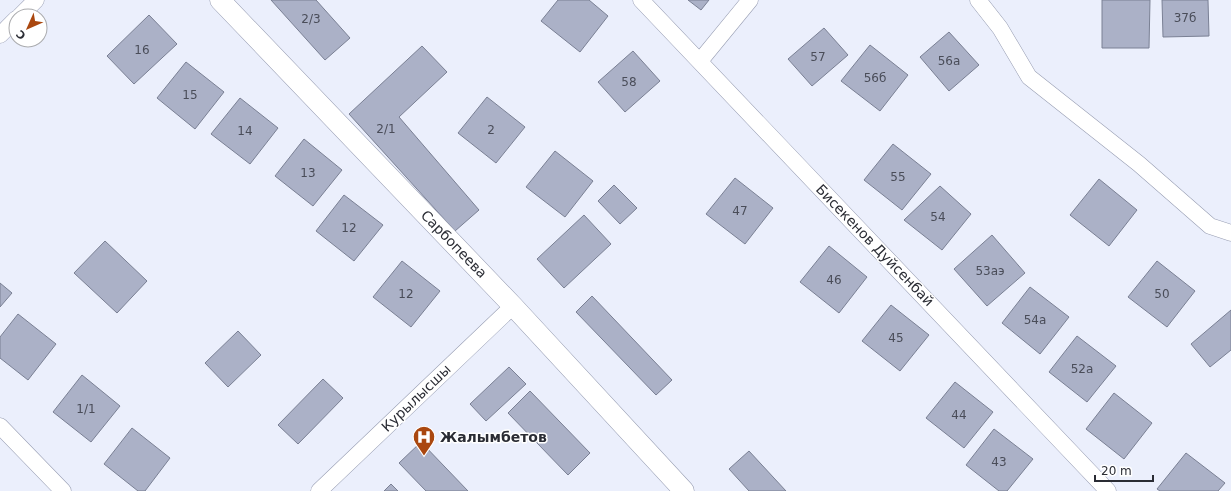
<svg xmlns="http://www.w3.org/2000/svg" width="1231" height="491" viewBox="0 0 1231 491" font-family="'DejaVu Sans',sans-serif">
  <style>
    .building { fill: #abb1c7; stroke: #7a8094 }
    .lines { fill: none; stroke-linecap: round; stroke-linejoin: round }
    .minor-casing { stroke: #979db2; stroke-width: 17 }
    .tertiary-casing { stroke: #979db2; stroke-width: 21 }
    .minor { stroke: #fff; stroke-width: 16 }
    .tertiary { stroke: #fff; stroke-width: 20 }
    .labels { text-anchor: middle; stroke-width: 3; stroke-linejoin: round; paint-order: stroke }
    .number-label { font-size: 12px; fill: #4a4d59 }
    .street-label { font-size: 14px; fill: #2a2c34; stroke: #fff }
    .poi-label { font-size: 14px; font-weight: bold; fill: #2a2c34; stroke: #fff; text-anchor: start }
  </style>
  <rect width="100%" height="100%" fill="#ebeffc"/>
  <g class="building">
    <path d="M271,0h45l34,38 -25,22z"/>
    <path d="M558,0h31l19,16 -28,36 -39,-31z"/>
    <path d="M688,0h21l-8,10z"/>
    <path d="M1102,0h48l-1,48h-47z"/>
    <path d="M1162,0h46l1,36 -46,1z"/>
    <path d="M149,15l28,29 -43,40 -27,-28z"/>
    <path d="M824,28l24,27 -36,31 -24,-27z"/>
    <path d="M949,32l30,33 -30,26 -29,-34z"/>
    <path d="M870,45l38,30 -28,36 -39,-30z"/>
    <path d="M422,46l25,26 -48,45 80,93 -24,21 -106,-117z"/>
    <path d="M633,51l27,30 -35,31 -27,-30z"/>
    <path d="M186,62l38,30 -29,37 -38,-31z"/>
    <path d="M487,97l38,30 -29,36 -38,-30z"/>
    <path d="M240,98l38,30 -28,36 -39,-30z"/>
    <path d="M304,139l38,31 -29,36 -38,-30z"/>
    <path d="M893,144l38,30 -29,36 -38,-30z"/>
    <path d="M555,151l38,30 -28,36 -39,-30z"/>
    <path d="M735,178l38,30 -28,36 -39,-30z"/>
    <path d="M1099,179l38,31 -28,36 -39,-31z"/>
    <path d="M614,185l23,23 -17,16 -22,-23z"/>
    <path d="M940,186l31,28 -29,36 -38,-30z"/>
    <path d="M344,195l39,30 -29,36 -38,-30z"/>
    <path d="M584,215l27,29 -47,44 -27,-29z"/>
    <path d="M992,235l33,38 -38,33 -33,-37z"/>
    <path d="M105,241l42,40 -30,32 -43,-40z"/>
    <path d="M829,246l38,31 -28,36 -39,-31z"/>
    <path d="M402,261l38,30 -29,36 -38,-30z"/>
    <path d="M1157,261l38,30 -28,36 -39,-30z"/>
    <path d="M0,283l12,10 -12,14z"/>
    <path d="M1030,287l39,30 -29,37 -38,-31z"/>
    <path d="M592,296l80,84 -16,15 -80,-83z"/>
    <path d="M891,305l38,30 -29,36 -38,-30z"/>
    <path d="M1231,310v40l-21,17 -19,-23z"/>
    <path d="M18,314l38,30 -28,36 -28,-22v-21z"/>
    <path d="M238,331l23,24 -33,32 -23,-24z"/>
    <path d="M1077,336l39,30 -29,36 -38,-30z"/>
    <path d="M509,367l17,17 -40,37 -16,-17z"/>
    <path d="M82,375l38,31 -29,36 -38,-30z"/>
    <path d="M323,379l20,19 -45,46 -20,-19z"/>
    <path d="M955,382l38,30 -29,36 -38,-30z"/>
    <path d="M530,391l60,62 -22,22 -60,-62z"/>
    <path d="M1114,393l38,30 -28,36 -38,-30z"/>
    <path d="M132,428l38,30 -25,33h-7l-34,-27z"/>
    <path d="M994,429l39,30 -26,32h-8l-33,-26z"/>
    <path d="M421,442l47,49h-42l-27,-28z"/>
    <path d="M749,451l37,40h-37l-20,-22z"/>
    <path d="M1186,453l39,30 -7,8h-58l-3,-2z"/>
    <path d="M391,484l7,7h-14z"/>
  </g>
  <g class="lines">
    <g class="minor-casing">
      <g id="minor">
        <path d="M641,0l467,491"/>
        <path d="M978,0l22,28 29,49 110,87 71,62 21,7"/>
        <path d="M20,16l16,-16"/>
        <path d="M0,35l16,-16"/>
        <path d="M700,61l50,-61"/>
        <path d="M0,426l63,65"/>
        <path d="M319,491l194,-185"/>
      </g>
    </g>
    <g class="tertiary-casing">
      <path id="tertiary" d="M220,0l293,306 171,185"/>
    </g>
    <use href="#minor" class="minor"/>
    <use href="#tertiary" class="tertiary"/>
  </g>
  <defs>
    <g id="hospital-pin" transform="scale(1.15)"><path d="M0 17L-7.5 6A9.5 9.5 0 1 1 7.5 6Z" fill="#aa470f" stroke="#fff"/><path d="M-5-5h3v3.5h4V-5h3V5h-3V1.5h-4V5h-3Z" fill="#fff"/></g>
  </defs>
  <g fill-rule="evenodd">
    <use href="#hospital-pin" x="424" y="437"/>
  </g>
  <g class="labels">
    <g class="number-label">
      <text x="1185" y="22">37б</text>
      <text x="311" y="23">2/3</text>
      <text x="142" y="54">16</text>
      <text x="818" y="61">57</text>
      <text x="949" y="65">56а</text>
      <text x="875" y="82">56б</text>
      <text x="629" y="86">58</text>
      <text x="190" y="99">15</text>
      <text x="386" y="133">2/1</text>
      <text x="491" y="134">2</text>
      <text x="245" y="135">14</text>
      <text x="308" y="177">13</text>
      <text x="898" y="181">55</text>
      <text x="740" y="215">47</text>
      <text x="938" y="221">54</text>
      <text x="349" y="232">12</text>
      <text x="990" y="275">53аэ</text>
      <text x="834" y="284">46</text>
      <text x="406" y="298">12</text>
      <text x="1162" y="298">50</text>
      <text x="1035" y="324">54а</text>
      <text x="896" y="342">45</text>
      <text x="1082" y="373">52а</text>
      <text x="86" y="413">1/1</text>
      <text x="959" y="419">44</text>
      <text x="999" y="466">43</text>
    </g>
    <g class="street-label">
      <text transform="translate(454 244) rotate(46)" y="5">Сарбопеева</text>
      <text transform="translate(875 245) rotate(46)" y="5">Бисекенов Дуйсенбай</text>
      <text transform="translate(416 398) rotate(-44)" y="5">Курылысшы</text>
    </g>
    <g class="poi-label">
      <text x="440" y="442">Жалымбетов</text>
    </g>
  </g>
  <g transform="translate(28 28) rotate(225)"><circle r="19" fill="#ffffff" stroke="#aaabae"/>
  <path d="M0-3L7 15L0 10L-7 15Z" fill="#aa470f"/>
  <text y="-6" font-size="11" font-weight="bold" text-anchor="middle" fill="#2a2c34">С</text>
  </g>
  <path d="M1095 475v6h58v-6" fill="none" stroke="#2a2c34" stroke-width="2"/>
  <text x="1101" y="475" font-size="12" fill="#2a2c34" stroke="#ffffff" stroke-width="3" paint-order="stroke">20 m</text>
</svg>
